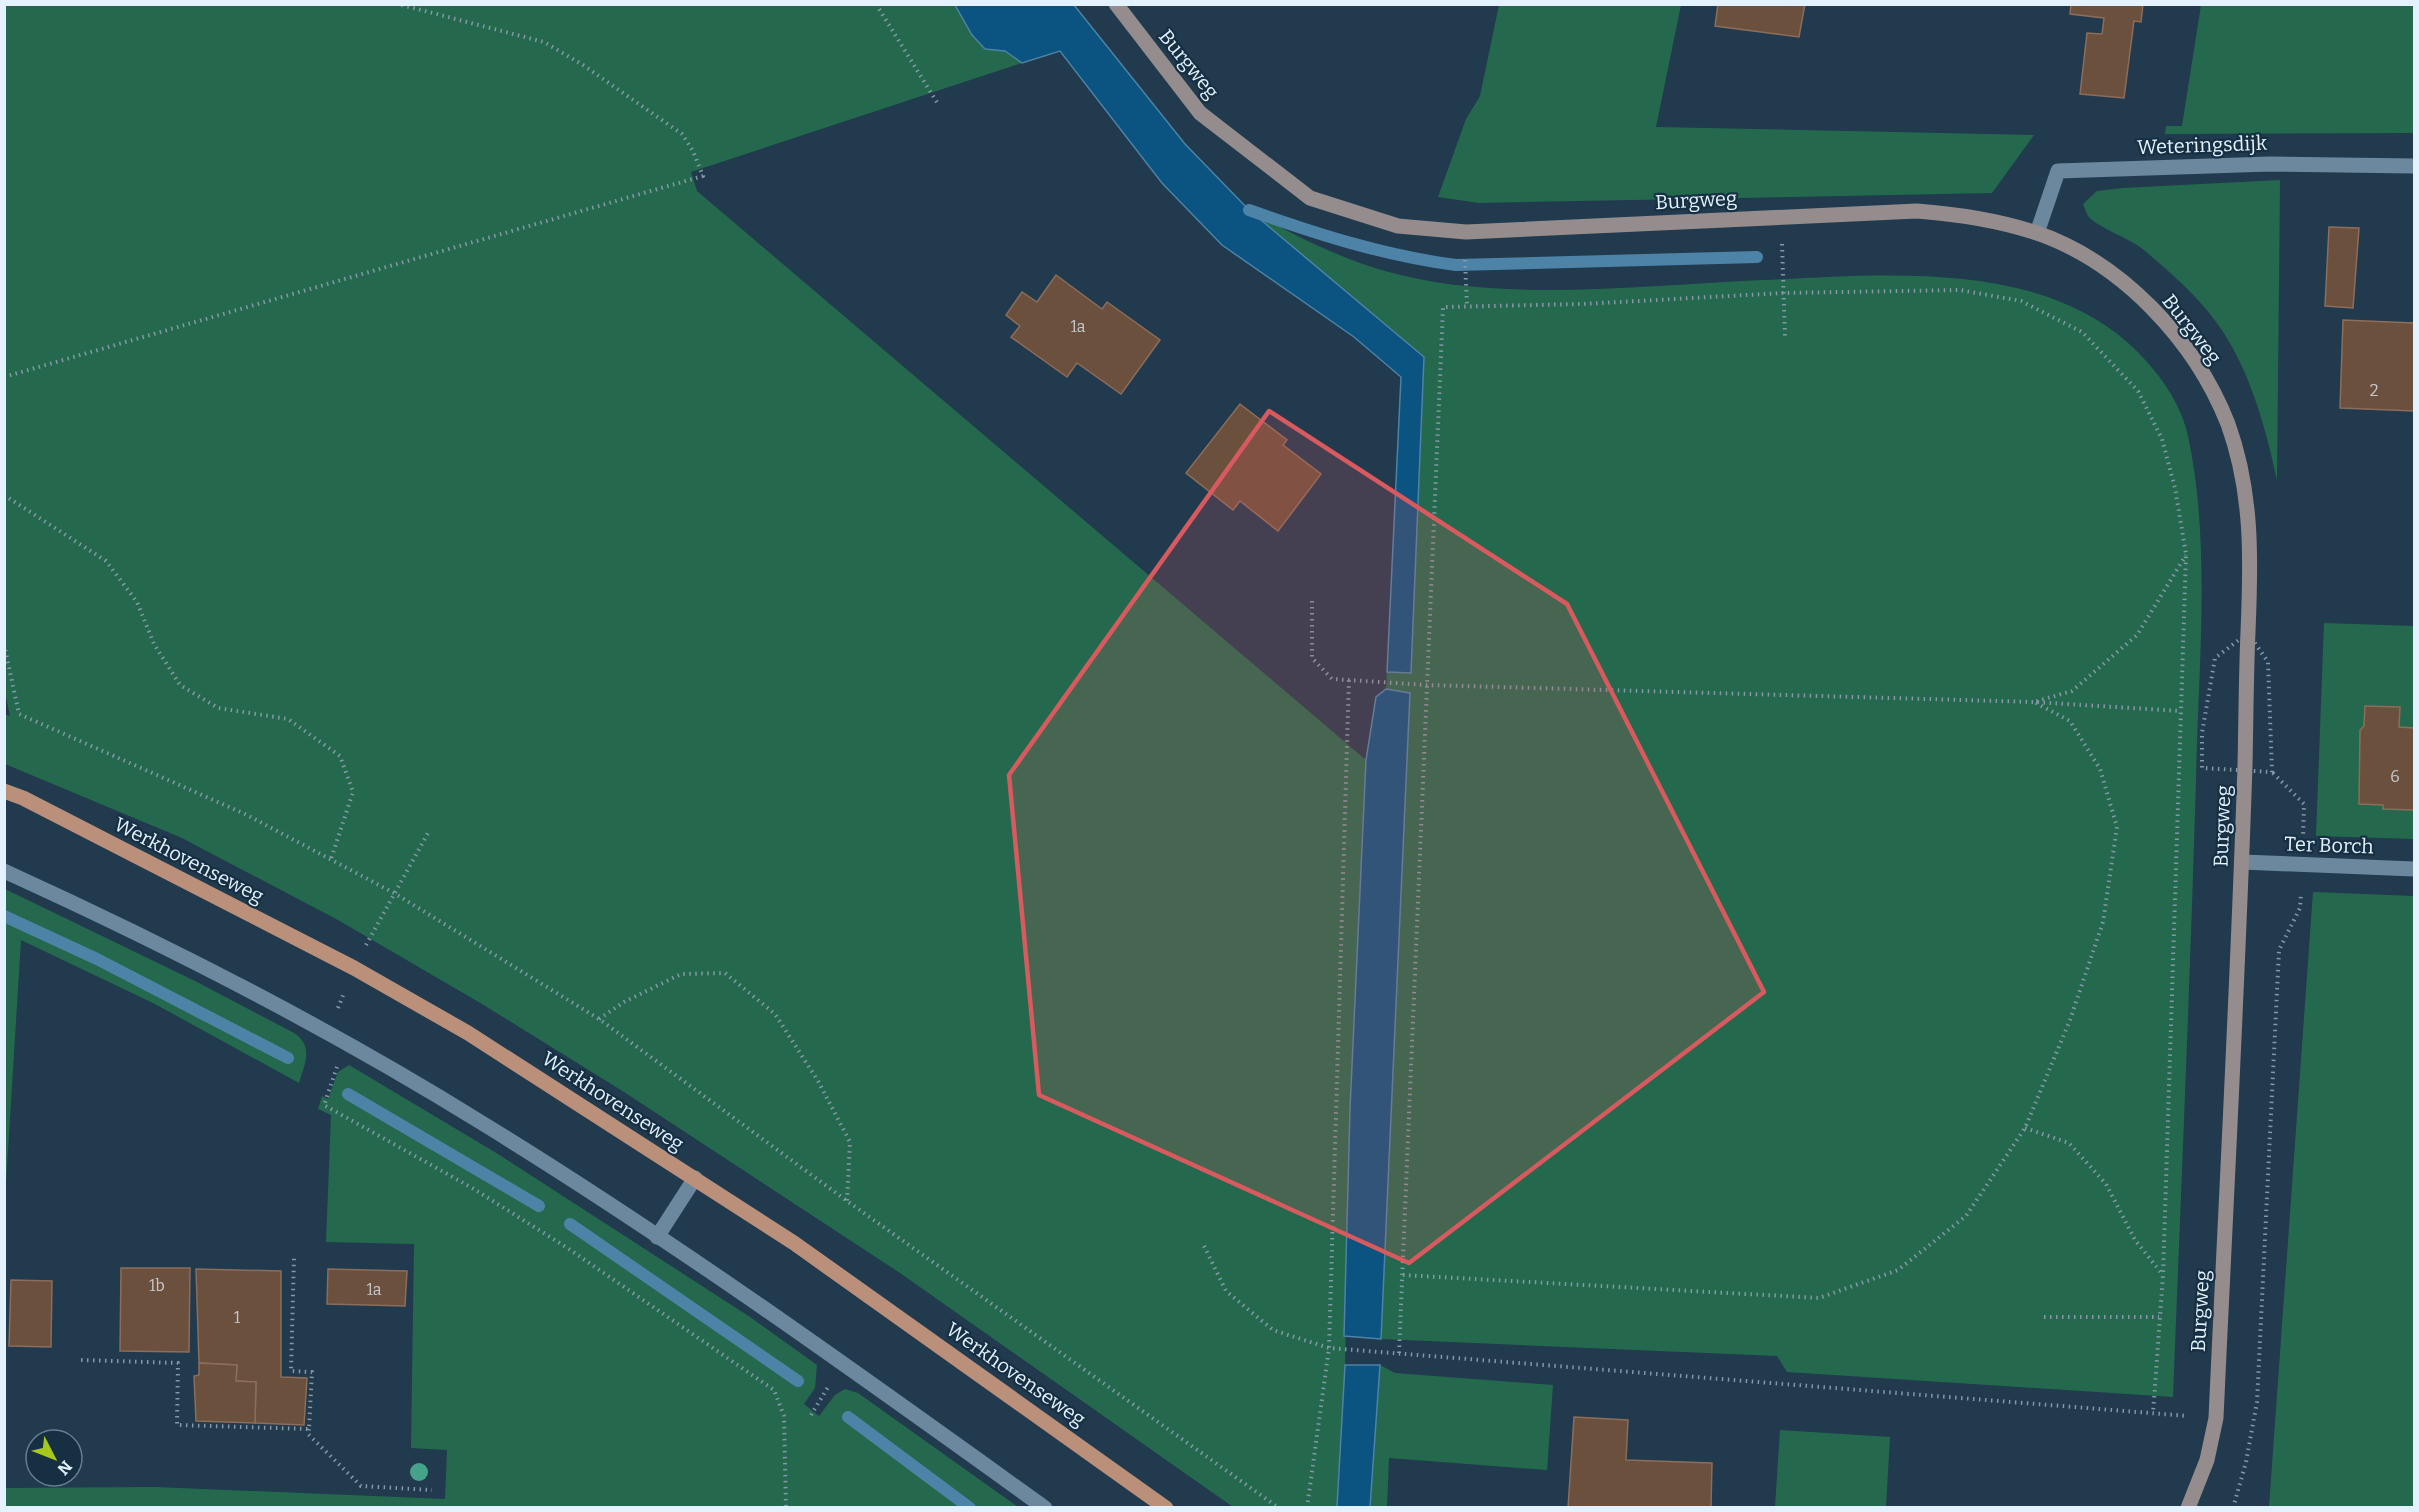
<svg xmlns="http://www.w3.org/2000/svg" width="2419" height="1512" viewBox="0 0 2419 1512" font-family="Bitter,serif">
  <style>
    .green { fill: #24694e }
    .water { fill: #0b5380; stroke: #4c83a6; stroke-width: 1.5 }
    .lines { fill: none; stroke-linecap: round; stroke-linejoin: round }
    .stream { stroke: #4c83a6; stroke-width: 12 }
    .building { fill: #6c503e; stroke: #8b6d5b; stroke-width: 1.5 }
    .path { stroke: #8498a7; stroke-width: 4; stroke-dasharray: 1.5 4.5; stroke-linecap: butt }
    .lane { stroke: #6c889f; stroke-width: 15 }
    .street { stroke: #6c889f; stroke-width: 15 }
    .secondary { stroke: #948c8d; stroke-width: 15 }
    .primary { stroke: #bb907a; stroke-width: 15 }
    .tree { fill: #45a38c }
    .marked { fill: #d95a5e; fill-opacity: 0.2; stroke: #d95a5e; stroke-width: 4.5; stroke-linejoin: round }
    .labels { text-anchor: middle; stroke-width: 4.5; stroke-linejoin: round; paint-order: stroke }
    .number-label { font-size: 16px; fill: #c5cace }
    .street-label { font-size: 20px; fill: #e3f2fe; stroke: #162f43 }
  </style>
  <rect width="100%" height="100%" fill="#213a4e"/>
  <g class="green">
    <path d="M5,5h950l17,30 13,14 20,2 17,12 -331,109 6,19 669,569 -16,349 -5,256 -8,142h-104l-333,-234 -276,-181 -142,-88 -144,-84 -156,-82 -177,-74 -1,-50 6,2 -6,-28z"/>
    <path d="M1499,5h182l-25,122 378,8 -42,58 -513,10 -41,-6 28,-78 14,-23z"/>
    <path d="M2201,5h213v128l-249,1 1,-8h16z"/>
    <path d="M2280,180l-3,300c-12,-56 -30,-121 -67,-166 -19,-24 -43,-44 -66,-64 -13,-11 -47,-23 -55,-33 -3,-3 -4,-9 -6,-13l14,-13 26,-3z"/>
    <path d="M1249,210c44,25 88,47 136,61 116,33 258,14 378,9 117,-5 269,-21 364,62 29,26 55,60 62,99 22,108 9,229 7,339 -6,206 -15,411 -23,617l-386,-25 -10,-16 -396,-17 29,-646 -24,-4 1,-17 23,1 14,-316z"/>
    <path d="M2324,623l90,3v213l-98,-3z"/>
    <path d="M5,889l190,92 99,52c20,13 11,30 5,50l-144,-79 -134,-64 -16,260z"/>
    <path d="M2313,892l101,4v611h-145z"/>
    <path d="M349,1065l149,89 252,163 67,48 -2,23 -11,16 15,12 16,-21 10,-6 13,4 160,114h-1013v-19l150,-1 290,12 2,-49 -36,-2 3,-204 -88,-2 5,-127 -13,-6 4,-13 6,3 10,-27z"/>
    <path d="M1380,1365l15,8 158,12 -6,85 -158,-12 -2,49 -17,1z"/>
    <path d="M1780,1430l110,7 -4,70h-111z"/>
  </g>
  <g class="water">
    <path d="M955,5h119l111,139 64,66 175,147 -13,316 -24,-1 14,-295 -47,-40 -132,-92 -60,-62 -102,-132 -38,12 -17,-12 -20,-2 -13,-14z"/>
    <path d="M1386,689l24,4 -29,646 -37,-3 6,-227 16,-349 10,-63z"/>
    <path d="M1345,1365h35l-10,142h-33z"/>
  </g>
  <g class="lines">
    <g class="stream">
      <path d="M1249,210c68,24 136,46 207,55l301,-8"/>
      <path d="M4,916l93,43 191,99"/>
      <path d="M348,1094l191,112"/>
      <path d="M570,1224l228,157"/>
      <path d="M848,1417l122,91"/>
    </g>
  </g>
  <g class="building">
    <path d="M1718,4h87l-6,33 -84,-11z"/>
    <path d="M2071,4h72l-2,18 -7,-1 -10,77 -44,-4 7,-61 15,1 2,-16 -34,-4z"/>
    <path d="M2329,227l30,1 -6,80 -28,-2z"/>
    <path d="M1056,275l46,34 5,-7 53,38 -39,54 -44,-31 -10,14 -56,-40 9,-11 -14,-11 16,-23 15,10z"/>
    <path d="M2343,320l71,3v88l-74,-3z"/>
    <path d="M1240,404l47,36 -4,5 38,29 -43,57 -38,-30 -7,9 -47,-37z"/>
    <path d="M2365,706l35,1 -1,20 15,1v82l-31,-1v-4l-24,-1 1,-74 4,-4z"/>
    <path d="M121,1268h69l-1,84 -69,-1z"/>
    <path d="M196,1269l85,2v106l26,1 -3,47 -49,-2 1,-41 -20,-1 1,-16 -38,-2z"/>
    <path d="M328,1269l79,2 -2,35 -78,-2z"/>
    <path d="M11,1280l41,1 -1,66 -42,-1z"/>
    <path d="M199,1363l38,2 -1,16 20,1 -1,41 -59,-2 -2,-45 5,-1z"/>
    <path d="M1574,1417l54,3 -2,40 86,3 -1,45h-143z"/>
  </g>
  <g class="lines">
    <g class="path">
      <path d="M876,4l62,100"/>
      <path d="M1782,244l3,93"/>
      <path d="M1465,260l2,46"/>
      <path d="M4,377l699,-201 -10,-25 -11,-17 -99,-69 -39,-23 -146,-38"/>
      <path d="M4,495l102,66 31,41 17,42 26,41 38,23 70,11 52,37 13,36 -22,67"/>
      <path d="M1312,601v57l20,21 95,6 607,17 146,9"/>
      <path d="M2248,633l20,29 4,110 -70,-4v-35l13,-75z"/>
      <path d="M4,644l15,70 226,100 149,79 205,126 248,182 432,307"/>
      <path d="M2273,773l31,31 -1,33"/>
      <path d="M366,945l62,-112"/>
      <path d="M338,1008l6,-15"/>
      <path d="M599,1019l25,-17 57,-28 44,-1 50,41 43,67 32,61 -3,59"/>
      <path d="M337,1067l-13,38 150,84 92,58 208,143 10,26 2,92"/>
      <path d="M2025,1128l44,15 37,41 29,56 28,35"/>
      <path d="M1204,1246l22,45 47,39 56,18 859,68"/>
      <path d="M1403,1275l416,23 79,-28 68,-54 59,-88 45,-108 33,-98 14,-95 -17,-58 -30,-48 -36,-19 38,-11 65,-56 49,-80"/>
      <path d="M2044,1317h115"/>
      <path d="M1399,1353l44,-1046 140,-3 200,-11 177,-3 61,11 61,31 56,59 24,48 13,49 11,66 -23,721 -10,138"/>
      <path d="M81,1360l97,3 -1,62 132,4 3,-57 -21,-1 3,-114"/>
      <path d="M811,1415l17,-28"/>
      <path d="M309,1429l-1,5 53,52 71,4"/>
      <path d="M1307,1508l22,-160 20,-670"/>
      <path d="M2233,1508l13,-46 11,-60 22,-452 21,-42 1,-15"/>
    </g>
    <path class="lane" d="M657,1237l38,-59"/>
    <g class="street">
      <path d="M2037,233l21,-62 212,-7 144,2"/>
      <path d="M2242,862l172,7"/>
      <path d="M4,871c165,75 325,157 478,252 194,119 379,253 563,385"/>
    </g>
    <path class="secondary" d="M1116,4l84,109 110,85 88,28 68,6 451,-21c40,3 79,9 117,21 87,29 161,108 194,192 25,69 23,137 20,208 -2,45 -2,89 -3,133 -7,218 -19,435 -29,653l-9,42 -19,48"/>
    <path class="primary" d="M4,791l19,7 331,170 114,65 326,210 372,265"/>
  </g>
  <circle class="tree" cx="419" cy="1472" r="9"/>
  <path class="marked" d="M1269,411l298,193 197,388 -355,271 -370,-168 -30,-320z"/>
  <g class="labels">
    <g class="number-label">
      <text x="1078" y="332">1a</text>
      <text x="2374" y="396">2</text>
      <text x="2395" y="782">6</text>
      <text x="157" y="1291">1b</text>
      <text x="374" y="1295">1a</text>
      <text x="237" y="1323">1</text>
    </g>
    <g class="street-label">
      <text transform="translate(1189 64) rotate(51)" y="7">Burgweg</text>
      <text transform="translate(2202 145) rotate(-2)" y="7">Weteringsdijk</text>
      <text transform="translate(1696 200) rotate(-3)" y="7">Burgweg</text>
      <text transform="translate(2192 329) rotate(52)" y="7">Burgweg</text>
      <text transform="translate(2222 826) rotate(-88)" y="7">Burgweg</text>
      <text transform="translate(2329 845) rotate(2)" y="7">Ter Borch</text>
      <text transform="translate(189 860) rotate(27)" y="7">Werkhovenseweg</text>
      <text transform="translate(613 1101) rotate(33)" y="7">Werkhovenseweg</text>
      <text transform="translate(2200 1311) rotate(-87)" y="7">Burgweg</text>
      <text transform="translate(1016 1374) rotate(35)" y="7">Werkhovenseweg</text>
    </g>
  </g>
  <rect width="2419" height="1512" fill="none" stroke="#e3f2fe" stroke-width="12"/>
  <g transform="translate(54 1458) rotate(132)"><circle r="28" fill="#162f43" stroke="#687d8e" stroke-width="1.5"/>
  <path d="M0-4.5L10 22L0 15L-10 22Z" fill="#a8c71d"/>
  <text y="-9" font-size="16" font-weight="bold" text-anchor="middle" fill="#e3f2fe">N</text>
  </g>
</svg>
